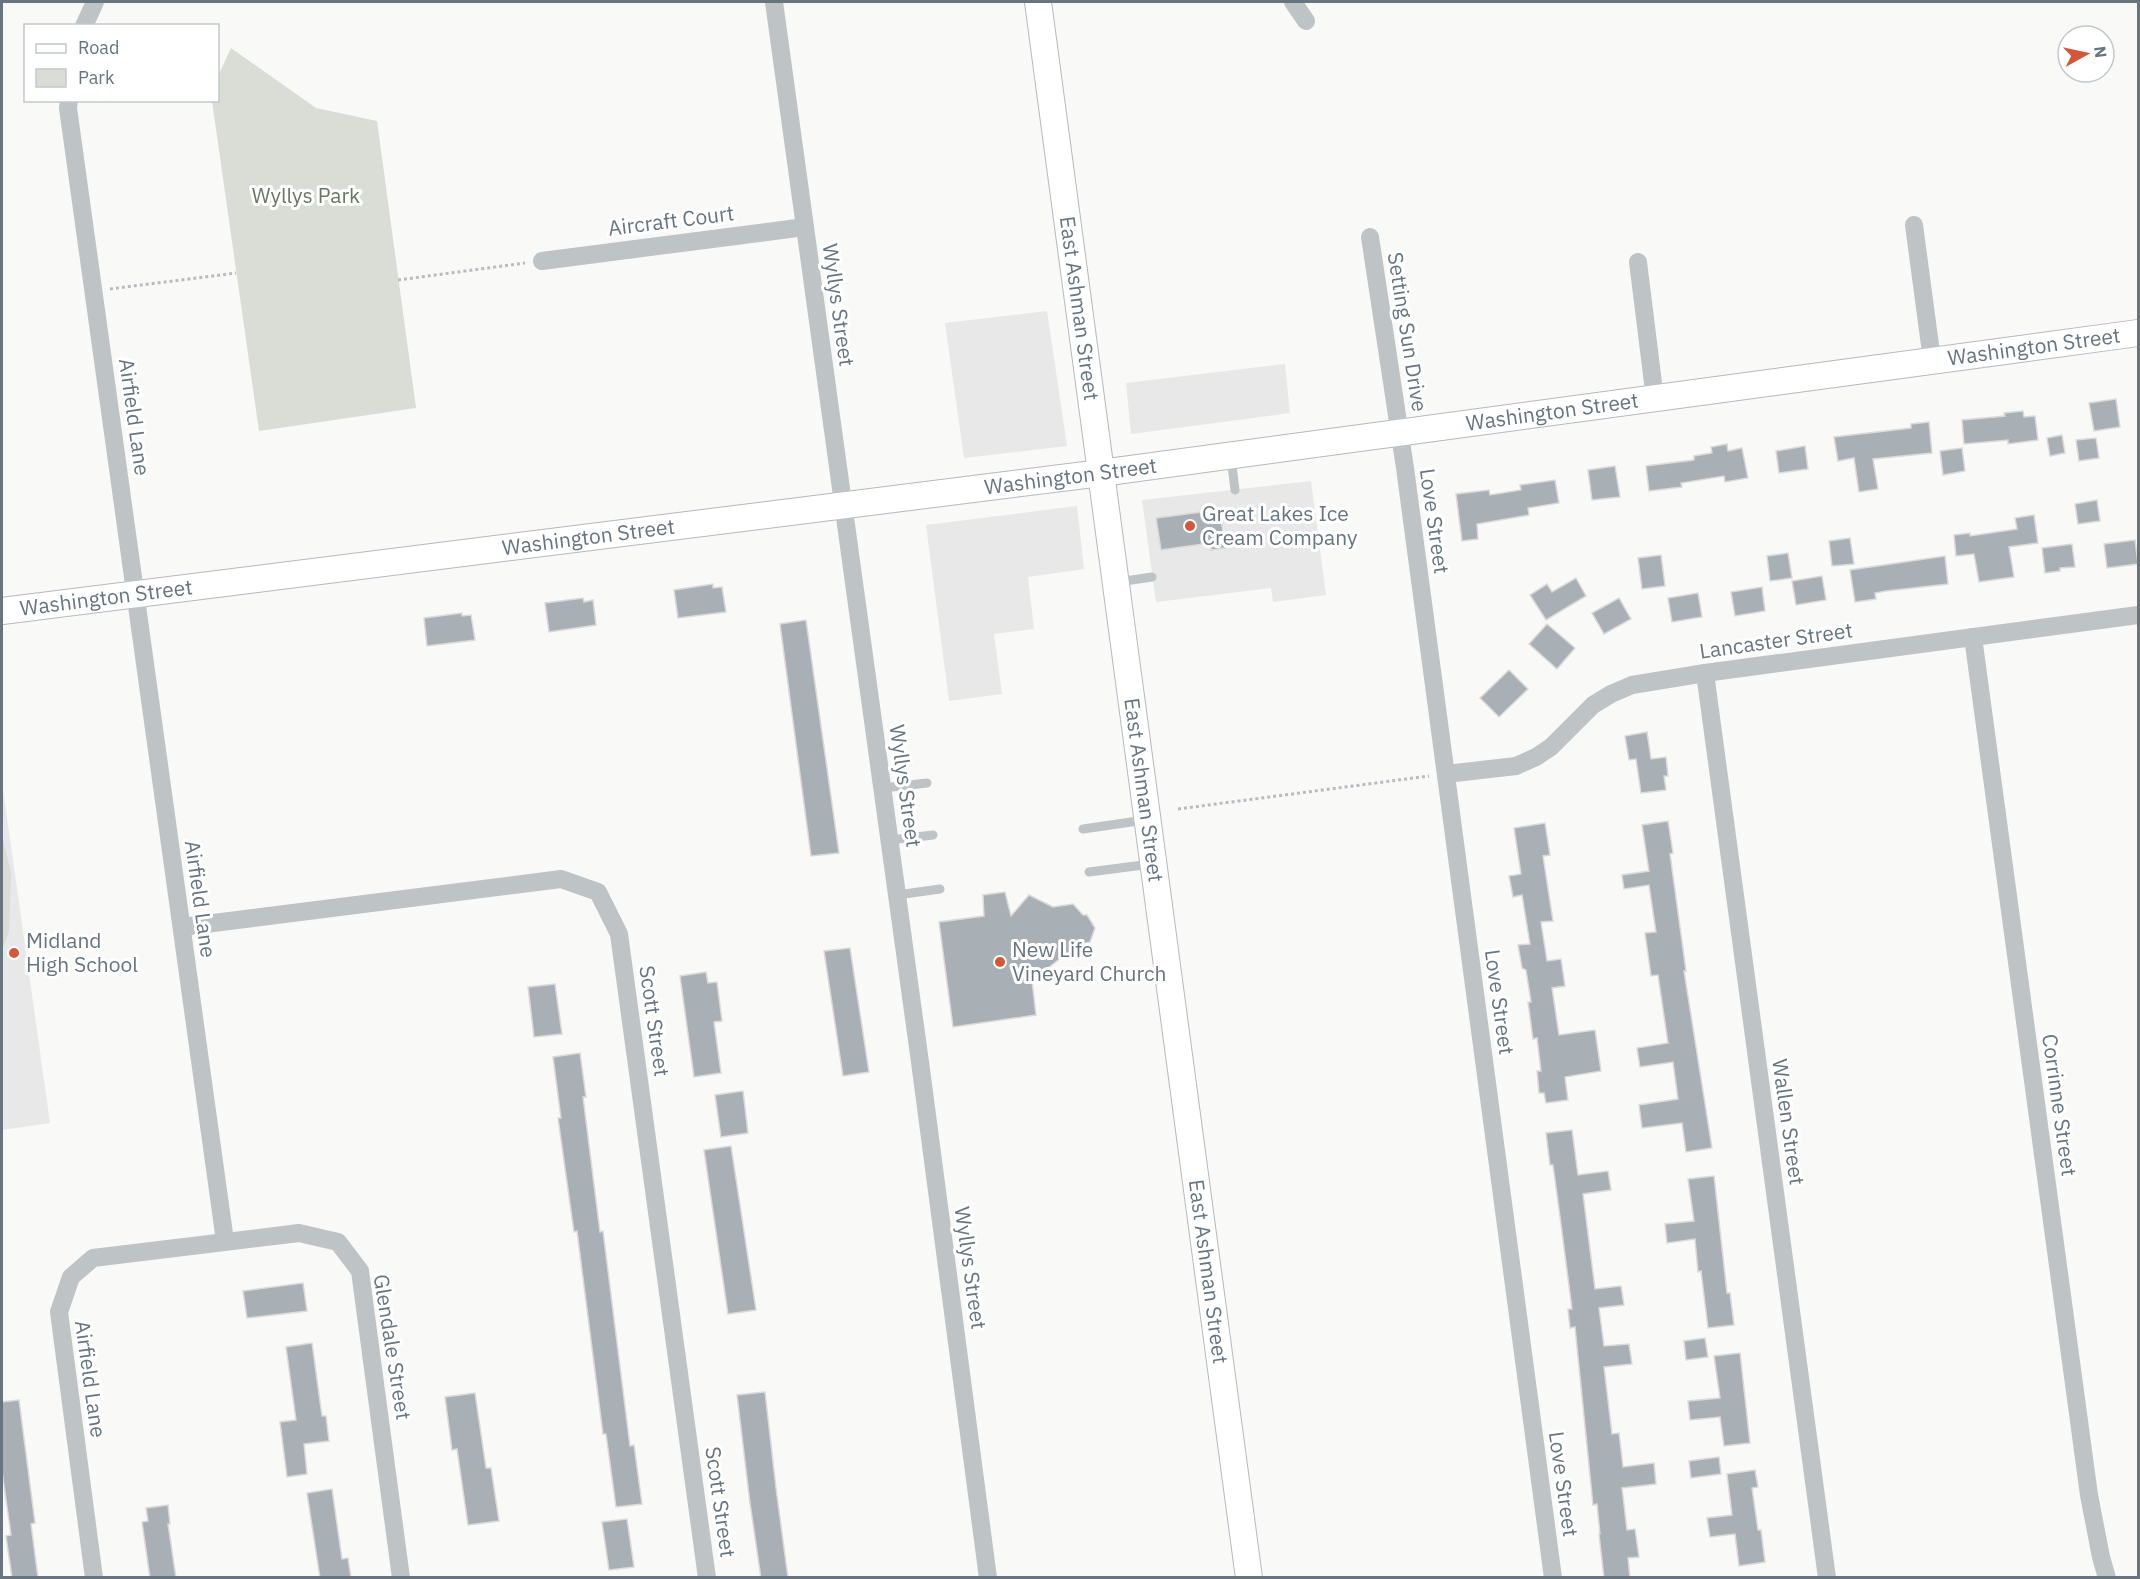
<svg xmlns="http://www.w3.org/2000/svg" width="2140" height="1579" viewBox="0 0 2140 1579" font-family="'IBM Plex Sans',sans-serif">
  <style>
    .built { fill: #e7e8e7 }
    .green { fill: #d9ddd6 }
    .building { fill: #a8afb5; stroke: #dbdad9; stroke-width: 1.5 }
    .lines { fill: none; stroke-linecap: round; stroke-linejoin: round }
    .secondary-casing { stroke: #b3b9bd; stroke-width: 28 }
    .path { stroke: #b9bcbf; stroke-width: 3; stroke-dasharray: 3 3; stroke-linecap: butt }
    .lane { stroke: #bec3c6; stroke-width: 9 }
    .street { stroke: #bec3c6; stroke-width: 18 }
    .secondary { stroke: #fff; stroke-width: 26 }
    .poi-dot { fill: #d5573a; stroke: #fff; stroke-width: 2 }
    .labels { text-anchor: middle; stroke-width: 6; stroke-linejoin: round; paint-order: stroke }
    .park-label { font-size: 21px; fill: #697865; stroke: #fff }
    .street-label { font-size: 21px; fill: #66757f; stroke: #fff }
    .poi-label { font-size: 21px; fill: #66757f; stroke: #fff; text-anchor: start }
  </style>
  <rect width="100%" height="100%" fill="#f9f9f7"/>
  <g class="built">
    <path d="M1047,311l20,135 -103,12 -19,-135z"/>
    <path d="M1285,364l5,49 -159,21 -5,-51z"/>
    <path d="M1311,481l15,114 -53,7 -2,-14 -115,14 -14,-102z"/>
    <path d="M1077,506l7,63 -56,8 6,52 -40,5 8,60 -53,7 -23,-176z"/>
    <path d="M2,782l48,341 -48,7z"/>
  </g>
  <g class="green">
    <path d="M231,48l85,60 61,13 39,287 -157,23 -47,-330 6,-1v-24z"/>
    <path d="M2,836l9,36 -2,60 -7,18z"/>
  </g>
  <g class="building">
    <path d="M2116,399l4,28 -26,4 -5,-28z"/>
    <path d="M2023,411l1,6 11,-1 3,24 -30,4v-4l-44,4 -2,-24 43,-4 -1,-3z"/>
    <path d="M1929,422l3,31 -59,6 5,30 -19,3 -5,-34 -16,3 -4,-24 77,-9v-4z"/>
    <path d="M2062,435l3,18 -15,3 -3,-18z"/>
    <path d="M2096,438l3,20 -20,3 -3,-21z"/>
    <path d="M1727,444l1,7 14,-3 6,30 -23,4 -1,-6 -43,7 1,4 -33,4 -3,-25 48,-6v-4l18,-3 -1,-6z"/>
    <path d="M1805,446l3,23 -29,4 -3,-22z"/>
    <path d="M1962,448l3,23 -22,4 -3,-24z"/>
    <path d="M1615,466l5,31 -28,3 -4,-30z"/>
    <path d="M1555,480l4,23 -31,5 1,7 -52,9 1,15 -16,2 -6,-47 33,-4 1,5 31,-5 -1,-5z"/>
    <path d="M2097,500l3,21 -22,3 -3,-20z"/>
    <path d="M1216,510l2,9 3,-1 4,30 -14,2 -1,-7 -49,7 -5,-32z"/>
    <path d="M2034,515l4,28 -29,4 5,30 -35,5 -5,-28 -18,2 -2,-21 16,-2v3l47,-7 -2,-11z"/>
    <path d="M1850,538l4,26 -22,2 -3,-25z"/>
    <path d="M2135,540l3,24 -31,4 -3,-24z"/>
    <path d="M2072,544l3,23 -15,1v3l-15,2 -3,-25z"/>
    <path d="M1788,553l4,25 -22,3 -3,-25z"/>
    <path d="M1661,555l4,31 -23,3 -4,-31z"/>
    <path d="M1945,556l3,28 -62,7 -11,2 1,6 -21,3 -5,-32z"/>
    <path d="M1822,576l4,24 -30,5 -4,-24z"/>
    <path d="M1576,578l10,18 -40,24 -16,-25 17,-11 5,8z"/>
    <path d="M713,584v4l9,-1 4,25 -48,6 -4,-28z"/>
    <path d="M1762,587l3,24 -30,5 -4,-24z"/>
    <path d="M1698,593l4,24 -30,5 -4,-24z"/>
    <path d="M583,598l1,4 9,-2 3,25 -47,7 -4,-29z"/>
    <path d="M1619,598l12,21 -27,15 -12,-21z"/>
    <path d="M462,613v3l9,-1 4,25 -48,6 -3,-28z"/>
    <path d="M806,620l33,233 -28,3 -31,-232z"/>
    <path d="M1547,624l28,24 -18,21 -28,-25z"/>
    <path d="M1509,670l19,19 -29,28 -19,-19z"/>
    <path d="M1647,732l4,27 15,-2 2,19h-4l2,14 -25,3 -5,-34 -7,1 -4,-24z"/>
    <path d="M1668,821l5,32 -3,1 16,117h-2l28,177 -26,4 -4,-29 -40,5 -3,-23 39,-6 -5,-37 -33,5 -3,-19 31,-5 -10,-68 -7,1 -6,-43 11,-1 -7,-47 -25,4 -2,-14 27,-4 -7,-46z"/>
    <path d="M1545,823l5,32 -7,1 10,65 -12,1 6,39 14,-2 4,27 -13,2 7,47 36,-5 6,41 -36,6 3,23 -22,3 -2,-10h-5l-2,-22h4l-4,-33 -4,1 -5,-37h3l-5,-32 -4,-2 -4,-23 12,-1 -8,-49 -9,2 -4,-21 12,-2 -7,-46z"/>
    <path d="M1005,892l6,24 18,-21 24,12 20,-3 10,11h4l8,13 -5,14 -4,1 -4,12 -20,2 -30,24 4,34 -83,12 -14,-105 45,-6 -1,-21z"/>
    <path d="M850,948l19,124 -26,4 -19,-125z"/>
    <path d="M706,972l2,11 9,-1 5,39 -8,1 7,51 -27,4 -14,-101z"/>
    <path d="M555,984l7,50 -28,3 -6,-50z"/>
    <path d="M580,1053l6,44h-3l17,135 3,-1 27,215 4,-1 8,59 -26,3 -10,-73h-3l-26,-203 -3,1 -9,-64 -7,-50h3l-8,-61z"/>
    <path d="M743,1091l5,42 -27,4 -6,-42z"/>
    <path d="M1572,1130l6,45 30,-4 3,19 -28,4 12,95 26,-3 3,19 -25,3 5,38 25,-2 3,20 -28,3 8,67 7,-1 4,34 31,-4 2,21 -34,4 5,42 8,-1 4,28 -11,1 2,20h-26l-5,-44h1l-3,-30 -4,1 -18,-178 -5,1 -2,-19h4l-11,-85 -8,-59h-3l-4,-32z"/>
    <path d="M731,1146l25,164 -28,4 -24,-164z"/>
    <path d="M1714,1176l13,117h3l4,32 -26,3 -7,-57 -3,1 -3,-33 -28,4 -2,-19 29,-3 -6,-42z"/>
    <path d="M303,1283l4,28 -60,7 -4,-27z"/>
    <path d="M1705,1338l3,19 -22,3 -2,-19z"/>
    <path d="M312,1343l10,73h4l3,25 -25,3 3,30 -20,3 -7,-55 16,-2 -10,-73z"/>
    <path d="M1740,1353l10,90 -26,3 -4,-29 -30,3 -2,-19 32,-3 -6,-42z"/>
    <path d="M765,1392l11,96 12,90h-27l-11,-75 -13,-108z"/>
    <path d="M475,1393l11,75h5l8,53 -31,4 -11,-76 -5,1 -7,-53z"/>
    <path d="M19,1400l16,123 -4,1 7,54h-26l-6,-42 5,-1 -9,-64v-69z"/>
    <path d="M1719,1457l2,17 -30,4 -2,-17z"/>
    <path d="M1755,1470l3,17 -6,1 6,42h3l4,32 -26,4 -4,-32 -25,3 -3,-19 25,-3 -5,-41z"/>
    <path d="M332,1489l10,70 6,-1 3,20h-31l-13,-85z"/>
    <path d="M168,1505l2,19h-2l8,54h-26l-8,-56 6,-1 -2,-13z"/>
    <path d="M627,1519l7,48 -25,3 -7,-48z"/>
  </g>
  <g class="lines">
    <g class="secondary-casing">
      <g id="secondary">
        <path id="s1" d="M1038,2l211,1576"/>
        <path id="s2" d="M2,611l1099,-138 1037,-140"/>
      </g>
    </g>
    <g class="path">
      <path d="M398,280l127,-17"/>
      <path d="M110,289l126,-16"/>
      <path d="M1178,809l251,-33"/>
    </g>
    <g class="lane">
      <path d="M1231,457l4,33"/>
      <path d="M1118,582l34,-5"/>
      <path d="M883,788l44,-5"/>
      <path d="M1083,829l62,-9"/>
      <path d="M890,840l43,-5"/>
      <path d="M1089,872l62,-8"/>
      <path d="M897,895l43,-6"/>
    </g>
    <g class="street">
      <path d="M774,2l146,1060 68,516"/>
      <path d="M1293,2l13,19"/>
      <path d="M84,26l11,-24"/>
      <path d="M69,100l-1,8 157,1133"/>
      <path d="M1914,225l18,135"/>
      <path d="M1370,237l35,231 148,1110"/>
      <path d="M542,261l263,-34"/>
      <path d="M1638,262l17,137"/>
      <path d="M1973,637l116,858 12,62 6,21"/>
      <path d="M1705,673l122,905"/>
      <path d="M1446,774l70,-8 20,-9 15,-10 42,-42 18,-11 21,-9 73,-12 433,-58"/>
      <path d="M182,927l379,-48 37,13 21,42 88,644"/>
      <path d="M94,1578l-35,-266 12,-35 22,-19 206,-25 39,9 22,29 41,307"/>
    </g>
    <use href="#secondary" class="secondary"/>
  </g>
  <g class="poi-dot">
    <circle cx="1190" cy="526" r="6"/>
    <circle cx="14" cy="953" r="6"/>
    <circle cx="1000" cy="962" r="6"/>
  </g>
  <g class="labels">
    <g class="park-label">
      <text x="306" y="203">Wyllys Park</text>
    </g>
    <g class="street-label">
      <text transform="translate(671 221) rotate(-7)" y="7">Aircraft Court</text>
      <text transform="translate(838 305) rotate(82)" y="7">Wyllys Street</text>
      <text dy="7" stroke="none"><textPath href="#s1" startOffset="309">East Ashman Street</textPath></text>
      <text transform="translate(1407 332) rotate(81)" y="7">Setting Sun Drive</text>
      <text dy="7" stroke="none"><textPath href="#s2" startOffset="2049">Washington Street</textPath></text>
      <text dy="7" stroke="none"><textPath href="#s2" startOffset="1563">Washington Street</textPath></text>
      <text transform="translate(134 417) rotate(82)" y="7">Airfield Lane</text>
      <text dy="7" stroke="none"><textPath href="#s2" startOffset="1077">Washington Street</textPath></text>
      <text transform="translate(1434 521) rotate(82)" y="7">Love Street</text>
      <text dy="7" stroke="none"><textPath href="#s2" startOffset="591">Washington Street</textPath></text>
      <text dy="7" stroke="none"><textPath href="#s2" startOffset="105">Washington Street</textPath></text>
      <text transform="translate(1776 641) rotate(-8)" y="7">Lancaster Street</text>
      <text transform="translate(905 786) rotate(82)" y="7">Wyllys Street</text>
      <text dy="7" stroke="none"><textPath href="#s1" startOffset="795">East Ashman Street</textPath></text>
      <text transform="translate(200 899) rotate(82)" y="7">Airfield Lane</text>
      <text transform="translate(1499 1002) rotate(82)" y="7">Love Street</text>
      <text transform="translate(654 1021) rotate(82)" y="7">Scott Street</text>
      <text transform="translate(2059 1105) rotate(82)" y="7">Corrinne Street</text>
      <text transform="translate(1788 1122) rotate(82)" y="7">Wallen Street</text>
      <text transform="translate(970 1268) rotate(82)" y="7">Wyllys Street</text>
      <text dy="7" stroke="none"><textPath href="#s1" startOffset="1281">East Ashman Street</textPath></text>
      <text transform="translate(392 1347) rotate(81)" y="7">Glendale Street</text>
      <text transform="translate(90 1379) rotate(82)" y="7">Airfield Lane</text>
      <text transform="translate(1563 1484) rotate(82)" y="7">Love Street</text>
      <text transform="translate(720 1502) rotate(82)" y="7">Scott Street</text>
    </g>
    <g class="poi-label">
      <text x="1202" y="521">Great Lakes Ice<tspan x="1202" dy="24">Cream Company</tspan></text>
      <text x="26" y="948">Midland<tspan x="26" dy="24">High School</tspan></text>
      <text x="1012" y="957">New Life<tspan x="1012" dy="24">Vineyard Church</tspan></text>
    </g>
  </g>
  <rect width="2140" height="1579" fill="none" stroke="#66757f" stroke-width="6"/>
  <rect x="24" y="24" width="195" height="78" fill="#ffffff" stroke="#c2c8cc" stroke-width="1.5"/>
  <rect x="36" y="44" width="30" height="9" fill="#ffffff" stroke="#c2c8cc" stroke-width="1.5"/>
  <text x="78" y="54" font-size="18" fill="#66757f">Road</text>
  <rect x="36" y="69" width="30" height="18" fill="#d9ddd6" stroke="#c2c8cc" stroke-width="1.5"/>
  <text x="78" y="84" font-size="18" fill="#66757f">Park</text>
  <g transform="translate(2086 54) rotate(82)"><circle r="28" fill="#ffffff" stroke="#c2c8cc" stroke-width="1.5"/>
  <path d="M0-4.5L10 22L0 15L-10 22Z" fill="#d5573a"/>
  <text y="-9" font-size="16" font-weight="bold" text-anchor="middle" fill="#66757f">N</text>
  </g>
</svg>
